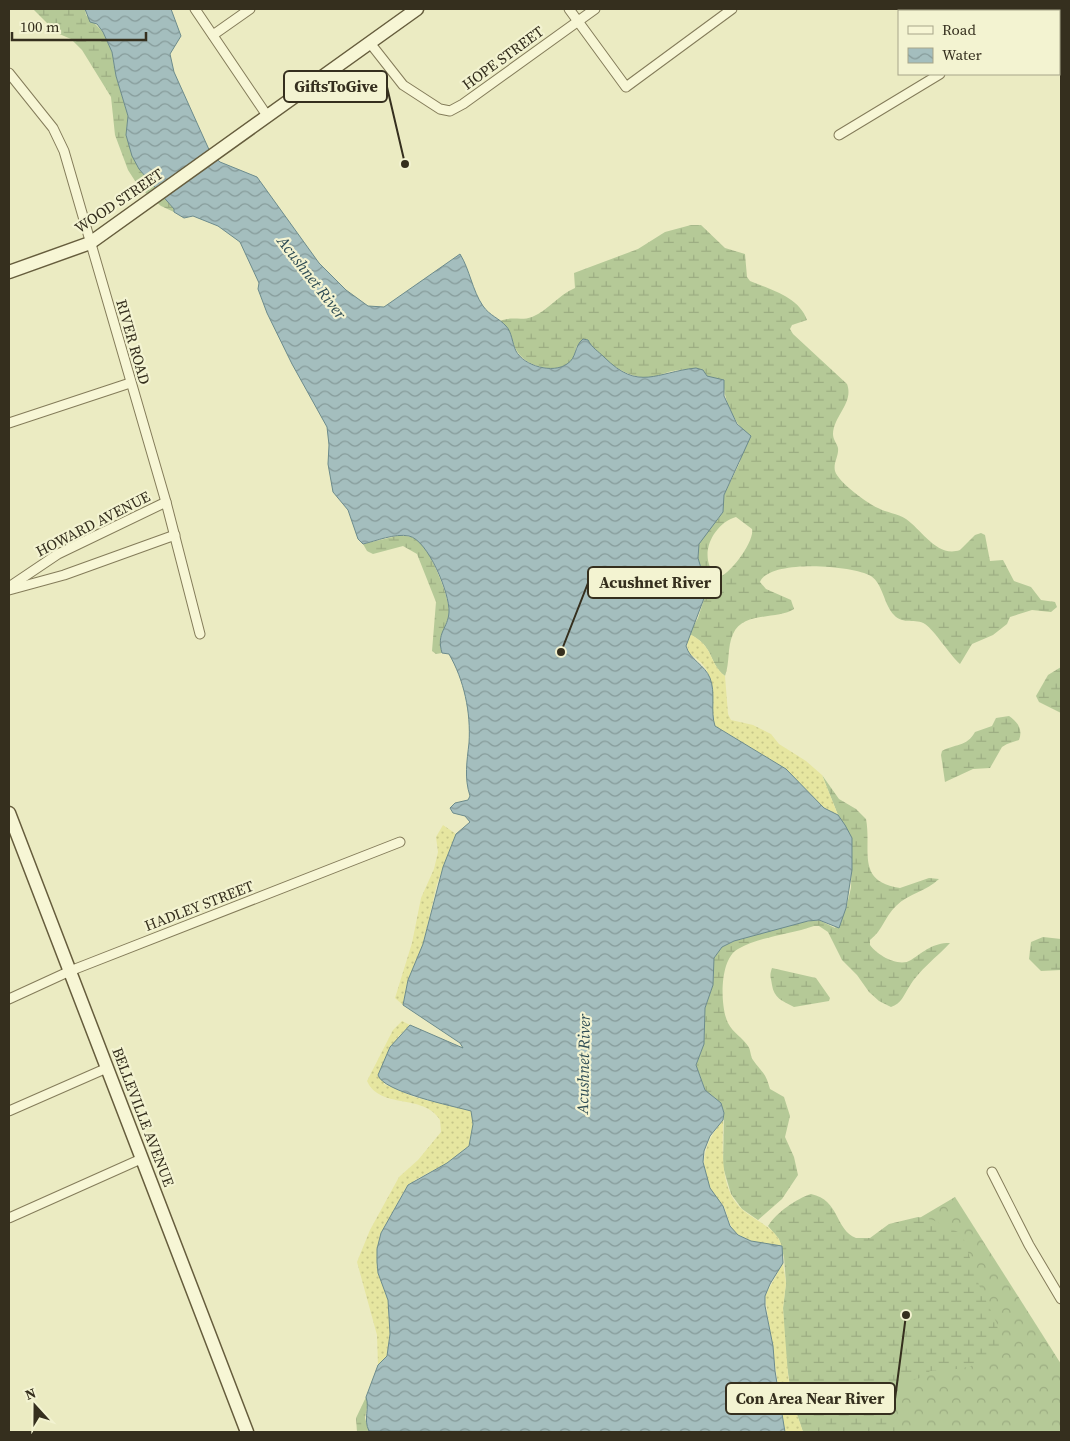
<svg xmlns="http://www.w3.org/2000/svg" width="1070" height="1441" viewBox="0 0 1070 1441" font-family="'Source Serif 4',serif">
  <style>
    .forest { fill: url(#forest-crowns) }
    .wetland { fill: url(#wetland-marsh); fill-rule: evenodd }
    .sand { fill: url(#sand-dots) }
    .water { fill: url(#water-waves); stroke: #6c8b8c }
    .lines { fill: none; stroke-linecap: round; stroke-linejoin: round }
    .street-casing { stroke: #847c5a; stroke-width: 11 }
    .secondary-casing { stroke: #665d3d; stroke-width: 15 }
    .street { stroke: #f7f6d5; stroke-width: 9 }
    .secondary { stroke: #f7f6d5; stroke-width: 12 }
    .labels { text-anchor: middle; stroke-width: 4.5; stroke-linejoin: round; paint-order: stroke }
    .street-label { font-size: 15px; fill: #352f1e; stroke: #f3f3d1 }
    .water-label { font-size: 16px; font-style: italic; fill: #2e4c54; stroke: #f3f3d1 }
    .leader { fill: none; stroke: #352f1e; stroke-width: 2 }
    .callout-dot { fill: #352f1e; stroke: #f3f3d1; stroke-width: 2 }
    .callout { fill: #f3f3d1; stroke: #352f1e; stroke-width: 2 }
    .callout-label { font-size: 16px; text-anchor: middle; font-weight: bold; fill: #352f1e }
  </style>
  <defs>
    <pattern id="forest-crowns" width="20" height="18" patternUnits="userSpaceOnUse" patternTransform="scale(1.25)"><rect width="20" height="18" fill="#b5c997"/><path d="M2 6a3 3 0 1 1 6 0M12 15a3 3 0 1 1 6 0" fill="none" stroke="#9cad82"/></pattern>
    <pattern id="wetland-marsh" width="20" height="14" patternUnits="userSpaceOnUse" patternTransform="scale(1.25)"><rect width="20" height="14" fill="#b5c997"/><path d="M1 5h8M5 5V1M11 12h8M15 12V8" fill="none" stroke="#9cad82"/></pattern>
    <pattern id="sand-dots" width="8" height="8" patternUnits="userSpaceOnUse" patternTransform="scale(1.25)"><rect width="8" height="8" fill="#e6e6a0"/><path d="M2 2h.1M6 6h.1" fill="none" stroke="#c6c689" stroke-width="1.8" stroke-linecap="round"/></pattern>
    <pattern id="water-waves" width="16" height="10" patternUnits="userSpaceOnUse" patternTransform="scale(1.25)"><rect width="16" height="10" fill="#a4bebe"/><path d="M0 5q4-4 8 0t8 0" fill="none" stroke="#869b9a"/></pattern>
  </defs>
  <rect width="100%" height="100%" fill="#ebebc2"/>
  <path class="forest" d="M955,1197l106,167v68h-254l55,-180z"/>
  <g class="wetland">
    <path d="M33,9h52l1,6 17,17 9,20 4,24 12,40 -2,19 13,34 35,40v3l-13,-6 -11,-9 -13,-13 -9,-14 -13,-35 -4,-38 -29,-47 -11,-11 -14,-6z"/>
    <path d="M691,225h10l24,23 20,6 2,23 3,4c21,9 49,16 57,39l-15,5 -2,4 3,5 54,50c7,19 -13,31 -14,50 0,6 4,9 5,14 1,8 -5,15 -3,23 3,11 32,32 43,37 9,5 19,5 28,11 16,11 31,39 54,31l15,-15 6,-2 4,2 5,26 13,-1 11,21 17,6 10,13 14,2 2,5 -6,5 -19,-2 -22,7 -3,7 -14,11 -21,9 -12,20c-11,-10 -25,-33 -35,-40 -9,-6 -22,1 -31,-9 -10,-10 -11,-31 -23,-39 -19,-11 -102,-17 -111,6l6,7 25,11 3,9c-16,11 -51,2 -61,25 -6,13 -3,29 -8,42 -17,-13 -10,-30 -36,-42l9,-16 8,-25v-8l-8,-27 1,-14 11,-17 9,-9 5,-23 16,-33 4,-30c-9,-11 -19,-30 -20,-44 -12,-9 -23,-16 -38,-18 -11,-2 -24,5 -34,7 -23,4 -53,-19 -64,-36l-11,5c-2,4 -2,10 -5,14 -13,16 -46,7 -55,-9 -7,-11 -6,-21 -17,-30 11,-5 22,0 32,-4 17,-7 26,-22 43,-29l-1,-15 64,-24 27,-17zM736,517l16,12c3,12 -23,47 -34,48 -22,-18 -6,-53 18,-60z"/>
    <path d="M397,536c8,0 15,-1 22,5 11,9 31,57 30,71 -1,16 -13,22 -7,41l-6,1 -4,-3 4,-49 -19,-48 -14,-8 -30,8 -6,-3 -4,-7z"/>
    <path d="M1061,667v46l-22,-11 -3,-6 12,-21z"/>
    <path d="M1009,716c9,6 14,14 10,24l-12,4 -5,3 -12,21 -17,1 -28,13 -4,-27 1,-4c12,-7 25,-4 33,-19l17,-6 4,-8z"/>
    <path d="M822,775l17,24 17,10 10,10c6,31 -11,62 34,69l29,-10 10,1c-12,12 -30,14 -43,27 -11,10 -13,24 -26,34v5c7,10 29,23 41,15 14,-9 21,-17 39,-17 -13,14 -31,27 -41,44 -5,8 -8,17 -18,20l-12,-6 -10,-9 -12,-17 -15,-15 -14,-28 -9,-6h-5c-25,9 -53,10 -76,23 -19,10 -18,58 -10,74 5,10 15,15 20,23 3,4 2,10 5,14 9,13 12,11 17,29l14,8 6,19 -5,21 9,20 4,18 -16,24 -24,21 -16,-11 -11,-15 -8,-27 1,-54 -3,-10 -16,-13 -9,-25 8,-21 1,-36 8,-23 1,-27 8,-11 12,-6 61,-18 24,-3 16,8 11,-20 5,-20 1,-50 -14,-23z"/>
    <path d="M1043,937l18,2v31l-20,1 -12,-12 2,-17z"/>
    <path d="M772,968l44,10 14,20 -1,3 -35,6c-12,-6 -20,-9 -22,-22 -1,-8 -3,-9 0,-17z"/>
    <path d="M811,1194c29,6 24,36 45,44h14l19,-14 29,-7 15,3 29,14 17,51 18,39 4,27c-25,17 -41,19 -71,20 -14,13 -32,10 -48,17l-3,7 10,20 17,17h-103l-11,-32 -7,-48 -2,-44 3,-25 -2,-26 -5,-18 -11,-13c9,-14 28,-27 43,-32z"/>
    <path d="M366,1397l2,5 -3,16 4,13 4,1h-16l-1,-14z"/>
  </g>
  <g class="sand">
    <path d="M689,634c26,12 19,29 36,42l3,38 3,6 22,5 18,9 8,10 27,17 16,14 16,40 -14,-7 -38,-39 -71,-43c-6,-18 1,-39 -9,-57 -10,-17 -23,-9 -17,-35z"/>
    <path d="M443,825l13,9 -19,50 -14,60 -15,36 -5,25 -8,-7 17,-55 9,-45 13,-29 4,-17 -2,-15z"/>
    <path d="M402,1021l8,4 -12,12 -14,47 30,13 57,14 2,13 -4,22 -22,17 -32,17 -11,11 -23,42 -4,29 1,11 10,27 2,34 -3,22 -9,9 -1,-30 -20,-73 13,-32 29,-53 19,-17 23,-28 -1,-12c-16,-27 -60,-10 -73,-39l26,-51z"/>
    <path d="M723,1120c0,31 -5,74 25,94 14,10 28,15 34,32 -14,-3 -29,-2 -42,-10 -11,-6 -11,-19 -16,-29 -3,-6 -9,-10 -12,-16 -15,-27 -7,-49 11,-71z"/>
    <path d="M783,1263l3,20 -3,25 5,67 4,25 11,32h-18l-20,-136z"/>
  </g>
  <path class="water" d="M85,9h86l10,27 -11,18 4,18 37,82 9,8 37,15 62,86 27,27 22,16 16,1 76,-53c10,16 12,36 23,52 7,10 16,12 23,20 6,6 6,17 10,25 8,15 37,23 51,13 10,-6 7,-18 16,-25l5,1c4,8 10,11 16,17 35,35 52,15 92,11l7,2 4,6 17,4v16l13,28 14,12 -27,59 -1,17 -24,32 -1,14 8,27v8l-20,53c4,14 19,19 24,32 6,15 0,33 5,48l71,43 38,39 14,7 7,10 7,13v32l-6,38 -7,20 -20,-8 -11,1 -74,20 -12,6 -8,11 -1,27 -8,23 -1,36 -8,21 9,25 16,13 3,10 -1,7 -13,16 -6,15 -1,11 7,26 13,18 7,20 8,9 13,6 31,5 1,17 -13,21 -5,12v10l8,40 2,25 10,61 -416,-1c-6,-12 1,-23 -3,-34l12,-32 9,-9 3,-22 -2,-34 -10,-27 -1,-11v-13l4,-16 27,-48 39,-22 22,-17 4,-22 -2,-13c-18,-5 -88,-19 -93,-36l12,-28 20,-22 53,23 -3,-5 -57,-38 5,-25 15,-36 20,-77 13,-33 14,-12 -5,-6 -12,-3 -3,-5 5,-5 13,-3 2,-4c-6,-18 -3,-35 -1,-53 2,-31 -5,-63 -20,-89l-7,-1c-6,-21 6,-24 7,-41 1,-18 -21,-72 -40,-76 -14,-3 -33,5 -46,8l-5,-5 -10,-29 -15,-18 -5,-28 1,-19 -2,-18 -35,-63 -25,-51 -9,-24 1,-6 -19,-41 -22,-16 -25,-10 -9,2 -10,-6v-3l-35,-40 -7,-13 -6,-21 2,-19 -12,-40 -4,-24 -9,-20 -6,-8 -7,-2z"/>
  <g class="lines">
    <g class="street-casing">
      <g id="street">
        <path d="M195,9l73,108"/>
        <path d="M569,9l57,78 106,-78"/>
        <path d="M1043,11l4,-2"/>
        <path d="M213,35l37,-26"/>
        <path d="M370,43l33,42 37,24 10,2 13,-7 132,-95"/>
        <path d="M9,73l44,55 11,23 102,351 34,132"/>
        <path d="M839,135l101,-61"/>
        <path d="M9,423l121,-40"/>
        <path d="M9,587l49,-33 108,-52"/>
        <path d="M9,590l55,-15 111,-40"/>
        <path d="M9,999l61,-28 330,-129"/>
        <path d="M9,1111l98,-43"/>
        <path d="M992,1172l37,73 32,54"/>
        <path d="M9,1218l132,-59"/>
      </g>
    </g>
    <g class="secondary-casing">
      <g id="secondary">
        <path d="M9,272l81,-29 327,-234"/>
        <path d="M9,813l238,619"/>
      </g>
    </g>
    <use href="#street" class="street"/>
    <use href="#secondary" class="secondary"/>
  </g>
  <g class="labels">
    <g class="street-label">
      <text transform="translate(503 58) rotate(-36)" y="5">HOPE STREET</text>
      <text transform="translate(119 201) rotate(-34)" y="5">WOOD STREET</text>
      <text transform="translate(133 342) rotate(74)" y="5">RIVER ROAD</text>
      <text transform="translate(93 524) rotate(-27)" y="5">HOWARD AVENUE</text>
      <text transform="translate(199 906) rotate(-21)" y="5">HADLEY STREET</text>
      <text transform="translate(143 1117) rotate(69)" y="5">BELLEVILLE AVENUE</text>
    </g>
    <g class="water-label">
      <text transform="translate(312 277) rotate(52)" y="6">Acushnet River</text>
      <text transform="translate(583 1064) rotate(-89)" y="6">Acushnet River</text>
    </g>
  </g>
  <path class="leader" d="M405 164L387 87M561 652L588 583M906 1315L895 1399"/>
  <g class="callout-dot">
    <circle cx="405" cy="164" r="5"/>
    <circle cx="561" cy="652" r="5"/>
    <circle cx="906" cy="1315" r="5"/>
  </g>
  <g class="callout">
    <rect x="284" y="71" width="103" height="31" rx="5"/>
    <rect x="588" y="567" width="133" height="31" rx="5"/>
    <rect x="726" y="1383" width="169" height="31" rx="5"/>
  </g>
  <g class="callout-label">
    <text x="336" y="92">GiftsToGive</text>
    <text x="655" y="588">Acushnet River</text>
    <text x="810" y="1404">Con Area Near River</text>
  </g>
  <rect width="1070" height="1441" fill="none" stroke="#352f1e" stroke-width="20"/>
  <rect x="898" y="10" width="162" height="65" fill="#f3f3d1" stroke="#a7a589"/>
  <rect x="908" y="26" width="25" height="8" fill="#f7f6d5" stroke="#a7a589"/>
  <text x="942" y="35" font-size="15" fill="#352f1e">Road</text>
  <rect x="908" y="48" width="25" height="15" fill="url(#water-waves)" stroke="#a7a589"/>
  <text x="942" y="60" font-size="15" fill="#352f1e">Water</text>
  <g transform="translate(35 1406) rotate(339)" stroke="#f3f3d1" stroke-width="4" paint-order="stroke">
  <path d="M0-4L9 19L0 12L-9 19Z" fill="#352f1e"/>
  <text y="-8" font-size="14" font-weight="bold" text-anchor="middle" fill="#352f1e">N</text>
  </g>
  <path d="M12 32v8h134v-8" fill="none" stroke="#352f1e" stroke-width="2.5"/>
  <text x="20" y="32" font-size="15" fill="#352f1e" stroke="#f3f3d1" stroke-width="4" paint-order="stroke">100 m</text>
</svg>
